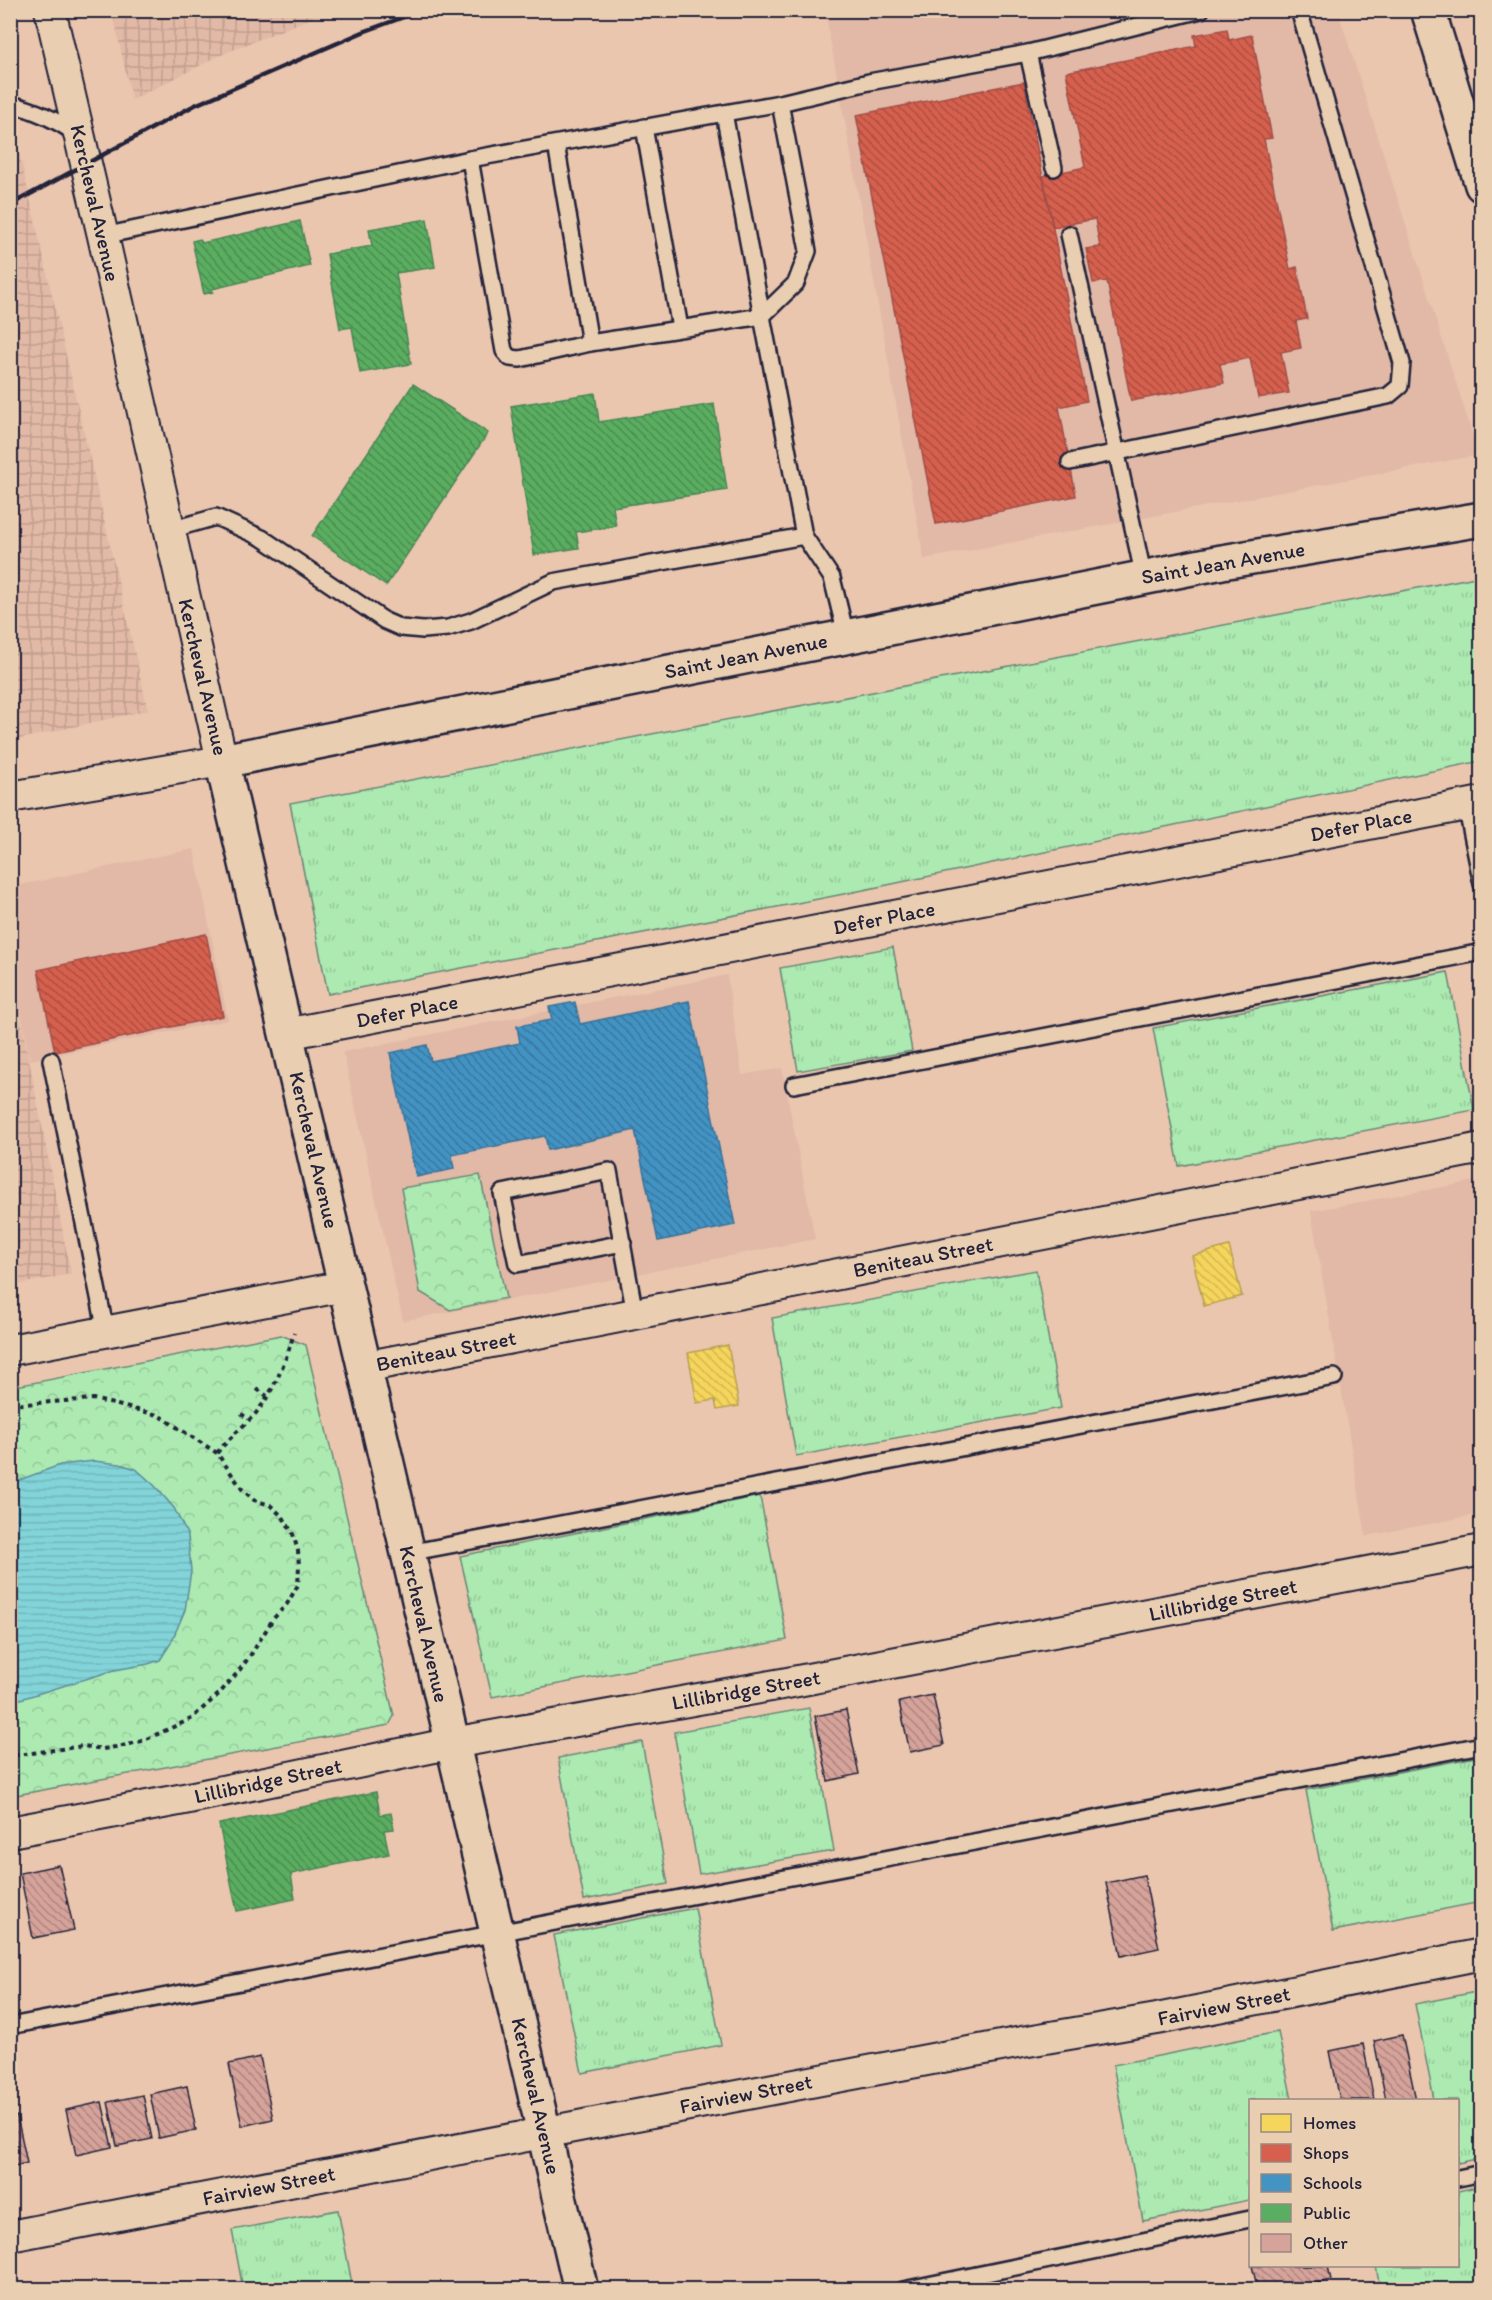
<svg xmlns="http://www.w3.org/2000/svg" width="1492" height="2300" viewBox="0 0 1492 2300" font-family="Itim,sans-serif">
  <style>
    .built { fill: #e1b9a6 }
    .industrial { fill: url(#industrial-grid) }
    .grass { fill: url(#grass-tufts); stroke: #678676; stroke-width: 1.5 }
    .forest { fill: url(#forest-crowns); stroke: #678676; stroke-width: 1.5 }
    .water { fill: url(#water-rules); stroke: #5c8d9a; stroke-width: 1.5 }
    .homes { fill: url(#homes-back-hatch); stroke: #b69f52; stroke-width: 1.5 }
    .shops { fill: url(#shops-back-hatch); stroke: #a04d48; stroke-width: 1.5 }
    .schools { fill: url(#schools-back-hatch); stroke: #39719a; stroke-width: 1.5 }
    .public { fill: url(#public-back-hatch); stroke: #498456; stroke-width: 1.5 }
    .building { fill: url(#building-back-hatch); stroke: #22223b; stroke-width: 1.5 }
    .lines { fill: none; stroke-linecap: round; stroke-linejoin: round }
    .service-casing { stroke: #22223b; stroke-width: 20 }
    .minor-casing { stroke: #22223b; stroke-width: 34 }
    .tertiary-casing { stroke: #22223b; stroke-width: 38 }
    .secondary-casing { stroke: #22223b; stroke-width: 38 }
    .path { stroke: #22223b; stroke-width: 4; stroke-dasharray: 4.5 4.5; stroke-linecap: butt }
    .service { stroke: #e9ceb1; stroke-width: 15 }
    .minor { stroke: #e9ceb1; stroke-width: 30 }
    .tertiary { stroke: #e9ceb1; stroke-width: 33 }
    .secondary { stroke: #e9ceb1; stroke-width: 33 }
    .rail { stroke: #22223b; stroke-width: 4.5 }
    .labels { text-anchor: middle; stroke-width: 6; stroke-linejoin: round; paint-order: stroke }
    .street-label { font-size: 21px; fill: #22223b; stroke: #e9ceb1 }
  </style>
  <defs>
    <pattern id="industrial-grid" width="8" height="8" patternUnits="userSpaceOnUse" patternTransform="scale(1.5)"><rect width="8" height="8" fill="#e1b9a6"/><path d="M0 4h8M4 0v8" fill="none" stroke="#c19f90"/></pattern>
    <pattern id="grass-tufts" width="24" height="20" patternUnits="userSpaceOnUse" patternTransform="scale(1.5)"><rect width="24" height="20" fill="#aceab1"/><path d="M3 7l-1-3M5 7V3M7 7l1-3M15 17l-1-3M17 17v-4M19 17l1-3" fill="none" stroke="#94c899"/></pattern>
    <pattern id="forest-crowns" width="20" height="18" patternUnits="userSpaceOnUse" patternTransform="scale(1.5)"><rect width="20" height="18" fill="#aceab1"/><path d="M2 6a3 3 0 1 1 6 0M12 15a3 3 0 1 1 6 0" fill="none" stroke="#94c899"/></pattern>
    <pattern id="water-rules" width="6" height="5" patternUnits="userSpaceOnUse" patternTransform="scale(1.5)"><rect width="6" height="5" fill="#82d4d9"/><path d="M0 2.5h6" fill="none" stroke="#70b6bb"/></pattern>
    <pattern id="homes-back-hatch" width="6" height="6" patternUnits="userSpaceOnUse" patternTransform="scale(1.5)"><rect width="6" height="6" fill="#f6d55c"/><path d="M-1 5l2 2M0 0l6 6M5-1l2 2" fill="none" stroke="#d3b751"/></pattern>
    <pattern id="shops-back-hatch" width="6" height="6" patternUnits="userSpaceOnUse" patternTransform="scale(1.5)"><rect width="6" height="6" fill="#d6604d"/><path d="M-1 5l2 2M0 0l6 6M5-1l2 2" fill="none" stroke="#ad4f41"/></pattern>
    <pattern id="schools-back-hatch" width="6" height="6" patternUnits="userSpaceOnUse" patternTransform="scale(1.5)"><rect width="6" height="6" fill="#4393c3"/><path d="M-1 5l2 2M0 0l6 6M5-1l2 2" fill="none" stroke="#3878a0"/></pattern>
    <pattern id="public-back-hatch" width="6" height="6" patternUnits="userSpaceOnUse" patternTransform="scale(1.5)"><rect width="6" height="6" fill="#5aae61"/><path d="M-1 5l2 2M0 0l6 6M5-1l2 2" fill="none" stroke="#4a8d51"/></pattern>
    <pattern id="building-back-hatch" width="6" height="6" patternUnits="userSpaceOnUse" patternTransform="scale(1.5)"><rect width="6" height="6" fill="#d6a39a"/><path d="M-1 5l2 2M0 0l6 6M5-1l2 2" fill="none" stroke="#ad847f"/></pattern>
  </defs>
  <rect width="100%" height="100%" fill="#ebc6ae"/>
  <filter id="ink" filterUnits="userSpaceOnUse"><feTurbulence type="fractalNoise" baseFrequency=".0167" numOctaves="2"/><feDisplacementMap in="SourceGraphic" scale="12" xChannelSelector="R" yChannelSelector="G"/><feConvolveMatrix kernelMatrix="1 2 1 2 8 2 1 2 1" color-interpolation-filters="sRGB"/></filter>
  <g filter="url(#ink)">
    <g class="built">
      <path d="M825,11h513l141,444 -555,104z"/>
      <path d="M194,849l34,171 -198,40 -19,-97 -1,-76z"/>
      <path d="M727,975l15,100 40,-7 33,171 -412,82 -60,-269z"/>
      <path d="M1481,1180v334l-115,22 -55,-325z"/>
    </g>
    <g class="industrial">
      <path d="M112,11v-1l217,1 -106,43 -91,46z"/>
      <path d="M11,117l137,593 -137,31h-1z"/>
      <path d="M10,963l61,311 -60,12h-1z"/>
    </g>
    <g class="grass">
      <path d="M1481,576v185l-632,132 -521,101 -38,-191z"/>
      <path d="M893,947l19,104 -114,20 -18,-103z"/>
      <path d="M1448,972l26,138 -295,56 -26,-138z"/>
      <path d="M1036,1270l25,138 -265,48 -24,-138z"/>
      <path d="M760,1496l27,144 -295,57 -32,-141z"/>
      <path d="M809,1708l25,143 -135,23 -25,-142z"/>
      <path d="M642,1742l26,142 -84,16 -26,-142z"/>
      <path d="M1481,1756v146l-148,29 -27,-141z"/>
      <path d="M695,1908l26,137 -139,28 -28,-138z"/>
      <path d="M1481,1991v167l-23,5v-63h-24l-19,-96z"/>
      <path d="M1278,2032l14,68h-42v100l-107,21 -30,-156z"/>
      <path d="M1481,2186v103h-101l-4,-23h82v-75z"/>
      <path d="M338,2210l15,79h-110l-11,-59z"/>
    </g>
    <g class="forest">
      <path d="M480,1175l26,123 -56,12 -30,-18 -19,-104z"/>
      <path d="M281,1335l25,10 88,371 -5,9 -378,71v-409z"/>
    </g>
    <path class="water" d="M94,1461l26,3 16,5 18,16 20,23 14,28 3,35 -6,39 -14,33 -11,17 -12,4 -33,6 -104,32v-219l49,-18z"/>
    <g class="homes">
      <path d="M1229,1246l13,50 -38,10 -12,-50z"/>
      <path d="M728,1345l11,61 -22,4 -2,-10 -18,3 -9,-50z"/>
    </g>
    <g class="shops">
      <path d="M1227,29l2,11 23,-5 20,103 -8,1 26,130 7,-2 10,52 -11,2 5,27 -20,4 8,41 -31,5 -8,-40 -30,6 4,19 -93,18 -24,-120 -14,2 -7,-34 14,-2 -5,-28 -42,8 -10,-51 42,-9 -19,-95 130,-26 -2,-11z"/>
      <path d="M1024,82l63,319 -28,6 17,89 -140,28 -80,-409z"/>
      <path d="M206,934l17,82 -168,36 -17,-82z"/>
    </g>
    <path class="schools" d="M689,1001l46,224 -77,16 -23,-111 -87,20 -3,-14 -93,19 2,14 -38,8 -26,-124 37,-8 4,16 89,-18 -3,-17 35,-6 -3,-13 26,-5 5,22z"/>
    <g class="public">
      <path d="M427,219l8,48 -39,6 15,91 -51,9 -8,-46 -12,2 -13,-75 45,-8 -3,-17z"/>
      <path d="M300,221l10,45 -98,23 1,3 -9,2 -12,-53 8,-2 2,4z"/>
      <path d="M413,384l75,49 -102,153 -74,-50z"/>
      <path d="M595,393l4,29 115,-18 13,86 -114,17 3,19 -40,6 3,16 -45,7 -23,-149z"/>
      <path d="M376,1792l4,23 11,-2 3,16 -10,1 5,24 -98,20 4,25 -58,12 -18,-87z"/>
    </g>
    <g class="building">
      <path d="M933,1695l11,50 -34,7 -11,-50z"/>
      <path d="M846,1710l13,64 -31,7 -13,-65z"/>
      <path d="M59,1865l15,65 -41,8 -13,-65z"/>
      <path d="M1144,1875l15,73 -38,8 -15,-73z"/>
      <path d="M1402,2035l14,65h-30l-12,-59z"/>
      <path d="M1363,2044l11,56h-34l-10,-49z"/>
      <path d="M260,2057l13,62 -31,7 -13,-62z"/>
      <path d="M187,2086l9,44 -37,8 -9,-44z"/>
      <path d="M143,2095l9,44 -35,7 -9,-44z"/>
      <path d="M102,2102l10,45 -36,8 -10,-45z"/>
      <path d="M17,2116l10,47 -17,4v-50z"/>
      <path d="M1252,2266h76l3,14 -23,5 1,5h-51z"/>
    </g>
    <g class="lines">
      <g class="service-casing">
        <g id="service">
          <path d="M1028,53l26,115"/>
          <path d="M780,103l89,-21 159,-29 173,-43"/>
          <path d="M10,104c26,6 47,16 68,31"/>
          <path d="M644,127l36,201"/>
          <path d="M556,144l34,199"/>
          <path d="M470,159l34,192 6,7 10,1 70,-16 172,-27 -38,-203"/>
          <path d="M1069,234l75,344"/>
          <path d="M103,236l367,-77 310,-56 28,148 -12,32 -34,33 42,220 28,42 14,57"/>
          <path d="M1070,462l318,-66 12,-10 2,-23 -103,-353"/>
          <path d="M170,530l46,-13 46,21 123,83 16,7 22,2 25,-2 23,-7 82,-39 251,-46"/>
          <path d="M1466,805l16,79"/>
          <path d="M51,1060l55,272"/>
          <path d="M794,1085l688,-133"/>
          <path d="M623,1243l-106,21 -15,-71 107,-22 26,143"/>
          <path d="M408,1553l926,-176"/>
          <path d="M10,2026l1472,-281"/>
          <path d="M1458,2178l24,-5"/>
          <path d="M903,2290l347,-71"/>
        </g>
      </g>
      <g class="minor-casing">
        <g id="minor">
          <path d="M10,797l212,-36 -119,-525 -53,-226"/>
          <path d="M286,1034l1196,-232"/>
          <path d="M10,1350l335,-64"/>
          <path d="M364,1367l1118,-219"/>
          <path d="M10,1832l174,-33 269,-56 329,-59 700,-134"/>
          <path d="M10,2236l579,-112 433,-82 135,-23 325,-65"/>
        </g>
      </g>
      <g class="tertiary-casing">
        <path id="tertiary" d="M581,2290l-359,-1529 1000,-199 260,-43"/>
      </g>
      <g class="secondary-casing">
        <path id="secondary" d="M1428,10l54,175"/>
      </g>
      <g class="path">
        <path d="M257,1389l10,7"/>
        <path d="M10,1405l83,-6 65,16 59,38 25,36 12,11 16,5 13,12 10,17 5,17 1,15 -1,19 -11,19 -14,15 -21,34 -14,19 -19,22 -28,25 -49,22 -20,5 -19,3 -20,-3 -73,10"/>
        <path d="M241,1414l9,5"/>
        <path d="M217,1453c11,-14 26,-26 39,-40 18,-22 30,-52 38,-80"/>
      </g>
      <use href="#service" class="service"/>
      <use href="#minor" class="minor"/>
      <use href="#tertiary" class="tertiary"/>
      <use href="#secondary" class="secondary"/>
      <path class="rail" d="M10,205l185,-100 168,-73 60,-22"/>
    </g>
  </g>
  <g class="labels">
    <g class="street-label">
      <text transform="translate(95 203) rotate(77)" y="7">Kercheval Avenue</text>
      <text transform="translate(1223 563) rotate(-10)" y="7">Saint Jean Avenue</text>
      <text transform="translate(746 656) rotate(-11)" y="7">Saint Jean Avenue</text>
      <text transform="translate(203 677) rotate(77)" y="7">Kercheval Avenue</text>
      <text transform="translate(1361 825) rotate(-11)" y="7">Defer Place</text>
      <text transform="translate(884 918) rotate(-11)" y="7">Defer Place</text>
      <text transform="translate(407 1011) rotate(-11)" y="7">Defer Place</text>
      <text transform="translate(314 1150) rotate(77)" y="7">Kercheval Avenue</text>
      <text transform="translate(923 1257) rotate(-11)" y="7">Beniteau Street</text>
      <text transform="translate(446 1351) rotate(-11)" y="7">Beniteau Street</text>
      <text transform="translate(1223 1600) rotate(-11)" y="7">Lillibridge Street</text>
      <text transform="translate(424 1624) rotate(77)" y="7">Kercheval Avenue</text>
      <text transform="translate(746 1690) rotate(-10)" y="7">Lillibridge Street</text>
      <text transform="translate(268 1781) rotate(-12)" y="7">Lillibridge Street</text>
      <text transform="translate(1224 2006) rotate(-11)" y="7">Fairview Street</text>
      <text transform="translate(746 2094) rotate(-11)" y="7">Fairview Street</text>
      <text transform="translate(536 2096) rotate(77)" y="7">Kercheval Avenue</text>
      <text transform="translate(269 2186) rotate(-11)" y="7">Fairview Street</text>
    </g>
  </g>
  <rect width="1492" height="2300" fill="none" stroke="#e9ceb1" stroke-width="36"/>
  <rect x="18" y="18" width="1456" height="2264" fill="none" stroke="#22223b" stroke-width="2" filter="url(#ink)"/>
  <rect x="1249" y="2099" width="210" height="168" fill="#e9ceb1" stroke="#998982" stroke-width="1.5"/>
  <rect x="1261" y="2114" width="30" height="18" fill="#f6d55c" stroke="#998982" stroke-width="1.5"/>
  <text x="1303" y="2129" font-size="18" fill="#22223b">Homes</text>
  <rect x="1261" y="2144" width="30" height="18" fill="#d6604d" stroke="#998982" stroke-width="1.5"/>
  <text x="1303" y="2159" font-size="18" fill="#22223b">Shops</text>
  <rect x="1261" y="2174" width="30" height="18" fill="#4393c3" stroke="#998982" stroke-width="1.5"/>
  <text x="1303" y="2189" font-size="18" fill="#22223b">Schools</text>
  <rect x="1261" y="2204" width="30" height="18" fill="#5aae61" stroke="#998982" stroke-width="1.5"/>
  <text x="1303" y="2219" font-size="18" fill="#22223b">Public</text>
  <rect x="1261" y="2234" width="30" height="18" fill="#d6a39a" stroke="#998982" stroke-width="1.5"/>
  <text x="1303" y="2249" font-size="18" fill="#22223b">Other</text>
</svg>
